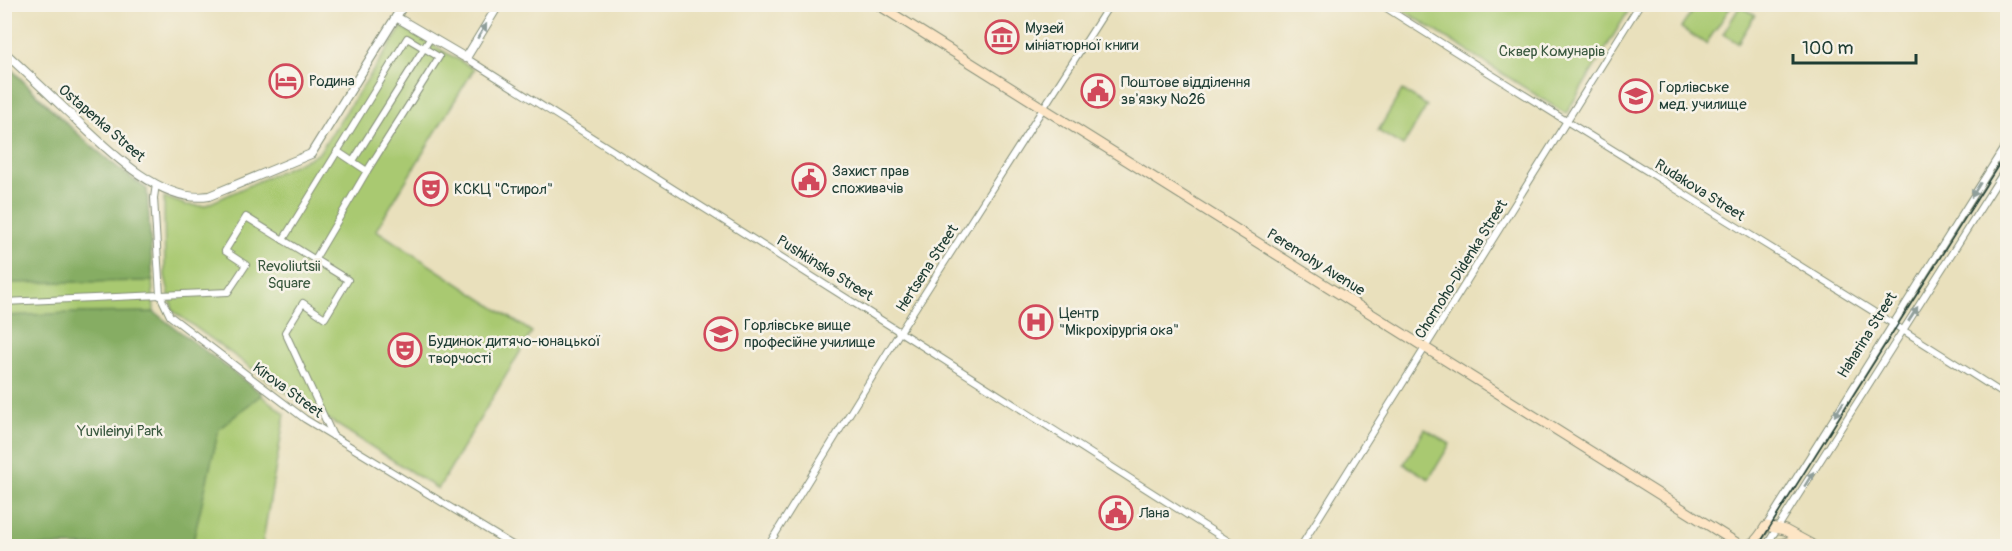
<svg xmlns="http://www.w3.org/2000/svg" width="2012" height="551" viewBox="0 0 2012 551" font-family="Pangolin,sans-serif">
  <style>
    .green { fill: #a9c971; stroke: #648352; stroke-width: 1.5 }
    .forest { fill: #86ad63; stroke: #52754c; stroke-width: 1.5 }
    .lines { fill: none; stroke-linecap: round; stroke-linejoin: round }
    .minor-casing { stroke: #848e78; stroke-width: 8 }
    .tertiary-casing { stroke: #848e78; stroke-width: 10 }
    .secondary-casing { stroke: #848e78; stroke-width: 11 }
    .minor { stroke: #fff; stroke-width: 6 }
    .tertiary { stroke: #fff; stroke-width: 8 }
    .secondary { stroke: #fde5c5; stroke-width: 9 }
    .tram { stroke: #1f3d34; stroke-width: 1.5 }
    .oneway { fill: #8f9e9a }
    .labels { text-anchor: middle; stroke-width: 5; stroke-linejoin: round; paint-order: stroke }
    .poi-label { font-size: 15px; fill: #1f3d34; stroke: #f7f3e8; text-anchor: start }
    .park-label { font-size: 15px; fill: #3b5940; stroke: #f7f3e8 }
    .street-label { font-size: 15px; fill: #1f3d34; stroke: #f7f3e8 }
  </style>
  <rect width="100%" height="100%" fill="#f7f3e8"/>
  <filter id="ink" filterUnits="userSpaceOnUse"><feTurbulence type="fractalNoise" baseFrequency=".0167" numOctaves="2"/><feDisplacementMap in="SourceGraphic" scale="12" xChannelSelector="R" yChannelSelector="G"/><feConvolveMatrix kernelMatrix="1 2 1 2 8 2 1 2 1" color-interpolation-filters="sRGB"/></filter>
  <filter id="wash" filterUnits="userSpaceOnUse"><feTurbulence type="fractalNoise" baseFrequency=".008" numOctaves="4" result="noise"/><feDisplacementMap in="SourceGraphic" scale="24" xChannelSelector="R" yChannelSelector="G"/><feGaussianBlur stdDeviation="1.35" result="paint"/><feColorMatrix in="noise" values="0 0 0 0 0 0 0 0 0 0 0 0 0 0 0 0 0 1.4 0 .05"/><feComposite in="paint" operator="in"/></filter>
  <g filter="url(#wash)">
    <rect width="100%" height="100%" fill="#e9e0bc"/>
    <g class="green">
      <path d="M1395,5h237l-66,109z"/>
      <path d="M1696,5h36l-26,39 -25,-16z"/>
      <path d="M1740,6l15,9 -17,28 -15,-9z"/>
      <path d="M402,27l72,42 -98,161 156,102 -94,157 -159,-101 -106,-77 -8,-35 -1,-79 22,8 18,1 114,-52z"/>
      <path d="M4,63c46,45 90,90 143,126l7,123 131,102 -23,132h-257z"/>
      <path d="M1402,90l25,16 -24,40 -25,-15z"/>
      <path d="M1425,429l25,15 -21,35 -25,-15z"/>
    </g>
    <g class="forest">
      <path d="M5,63c45,45 89,90 142,126l6,92 -148,2z"/>
      <path d="M154,312l108,82 -43,35 -27,117h-187v-230l66,-3z"/>
    </g>
  </g>
  <g filter="url(#ink)">
    <g class="lines">
      <g class="minor-casing">
        <g id="minor">
          <path d="M1380,4c208,133 420,259 628,393"/>
          <path d="M466,58l434,274 336,214"/>
          <path d="M337,151l30,20"/>
          <path d="M353,161l78,-124"/>
          <path d="M156,184l-2,14 6,97 10,21 135,103 209,127"/>
          <path d="M283,240l124,-202 32,19 -72,114 -52,88"/>
          <path d="M4,302l224,-10 18,-27 -21,-14 21,-34 102,63 -23,38 -22,-15 -18,29 48,104"/>
          <path d="M1766,526l242,-385"/>
          <path d="M768,546l132,-214 210,-328"/>
          <path d="M1301,546l339,-542"/>
          <path d="M1766,546l242,-381"/>
        </g>
      </g>
      <g class="tertiary-casing">
        <g id="tertiary">
          <path d="M396,17l70,41 33,-54"/>
          <path d="M4,52c22,20 43,40 64,60 33,31 91,93 141,84l102,-42 93,-150"/>
        </g>
      </g>
      <g class="secondary-casing">
        <g id="secondary">
          <path d="M877,4l863,541 5,1"/>
          <path d="M1740,545c14,2 19,-8 26,-19l19,4 26,14"/>
          <path d="M1770,546l22,-5 13,1"/>
        </g>
      </g>
      <use href="#minor" class="minor"/>
      <use href="#tertiary" class="tertiary"/>
      <use href="#secondary" class="secondary"/>
      <path class="tram" d="M1758,546l250,-396"/>
    </g>
    <defs><path id="oneway-solid" d="M-6-.8H1V-3.2L6.5 0L1 3.2V.8H-6Z" transform="scale(1.5)"/></defs>
    <g class="oneway">
      <use href="#oneway-solid" transform="translate(482 31) rotate(-58)"/>
      <use href="#oneway-solid" transform="translate(1976 190) rotate(122)"/>
      <use href="#oneway-solid" transform="translate(1913 314) rotate(-57)"/>
      <use href="#oneway-solid" transform="translate(1839 409) rotate(122)"/>
      <use href="#oneway-solid" transform="translate(1809 479) rotate(-58)"/>
    </g>
  </g>
  <defs>
    <g id="museum-ring" transform="scale(1.725)"><circle r="9.5" fill="#f7f3e8" stroke="#d1495b" stroke-width="1.5"/><path d="M0-6L6-3V-2H-6V-3ZM-5-1h2V3h-2ZM-1-1h2V3h-2ZM3-1h2V3H3ZM-6 4H6V6H-6Z" fill="#d1495b"/></g>
    <g id="hotel-ring" transform="scale(1.725)"><circle r="9.5" fill="#f7f3e8" stroke="#d1495b" stroke-width="1.5"/><path d="M-6-4.5h1.5V1H6V5H4.5V3h-9V5H-6ZM-4 0a1.8 1.8 0 1 1 3.6 0ZM.5 0V-2.5h3Q6-2.5 6 0Z" fill="#d1495b"/></g>
    <g id="civic-ring" transform="scale(1.725)"><circle r="9.5" fill="#f7f3e8" stroke="#d1495b" stroke-width="1.5"/><path d="M-.6-6.5H3V-4.5H.6V-3L4-1V1h2V6H-6V1h2V-1L-.6-3ZM-1.2 2.5V6h2.4V2.5Z" fill="#d1495b"/></g>
    <g id="university-ring" transform="scale(1.725)"><circle r="9.5" fill="#f7f3e8" stroke="#d1495b" stroke-width="1.5"/><path d="M0-5L7-2L0 1L-7-2ZM-4 1L0 2.5L4 1V4Q0 6-4 4Z" fill="#d1495b"/></g>
    <g id="theatre-ring" transform="scale(1.725)"><circle r="9.5" fill="#f7f3e8" stroke="#d1495b" stroke-width="1.5"/><path d="M-5-5.5Q0-4 5-5.5V0Q5 5 0 6Q-5 5-5 0ZM-3.3-2.5H-1v1.5H-3.3ZM1-2.5H3.3v1.5H1ZM-2.8 1Q0 5.5 2.8 1Z" fill="#d1495b"/></g>
    <g id="hospital-ring" transform="scale(1.725)"><circle r="9.5" fill="#f7f3e8" stroke="#d1495b" stroke-width="1.5"/><path d="M-5-5h3v3.5h4V-5h3V5h-3V1.5h-4V5h-3Z" fill="#d1495b"/></g>
  </defs>
  <g fill-rule="evenodd">
    <use href="#museum-ring" x="1002" y="37"/>
    <use href="#hotel-ring" x="286" y="81"/>
    <use href="#civic-ring" x="1098" y="91"/>
    <use href="#university-ring" x="1636" y="96"/>
    <use href="#civic-ring" x="809" y="180"/>
    <use href="#theatre-ring" x="431" y="189"/>
    <use href="#hospital-ring" x="1036" y="322"/>
    <use href="#university-ring" x="721" y="334"/>
    <use href="#theatre-ring" x="405" y="350"/>
    <use href="#civic-ring" x="1116" y="513"/>
  </g>
  <g class="labels">
    <g class="poi-label">
      <text x="1025" y="33">Музей<tspan x="1025" dy="17">мініатюрної книги</tspan></text>
      <text x="309" y="86">Родина</text>
      <text x="1121" y="87">Поштове відділення<tspan x="1121" dy="17">зв'язку №26</tspan></text>
      <text x="1659" y="92">Горлівське<tspan x="1659" dy="17">мед. училище</tspan></text>
      <text x="832" y="176">Захист прав<tspan x="832" dy="17">споживачів</tspan></text>
      <text x="454" y="194">КСКЦ "Стирол"</text>
      <text x="1059" y="318">Центр<tspan x="1059" dy="17">"Мікрохірургія ока"</tspan></text>
      <text x="744" y="330">Горлівське вище<tspan x="744" dy="17">професійне училище</tspan></text>
      <text x="428" y="346">Будинок дитячо-юнацької<tspan x="428" dy="17">творчості</tspan></text>
      <text x="1139" y="518">Лана</text>
    </g>
    <g class="park-label">
      <text x="1552" y="56">Сквер Комунарів</text>
      <text x="289" y="271">Revoliutsii<tspan x="289" dy="17">Square</tspan></text>
      <text x="120" y="436">Yuvileinyi Park</text>
    </g>
    <g class="street-label">
      <text transform="translate(102 123) rotate(41)" y="5">Ostapenka Street</text>
      <text transform="translate(1700 190) rotate(32)" y="5">Rudakova Street</text>
      <text transform="translate(1316 262) rotate(32)" y="5">Peremohy Avenue</text>
      <text transform="translate(825 268) rotate(32)" y="5">Pushkinska Street</text>
      <text transform="translate(927 268) rotate(-57)" y="5">Hertsena Street</text>
      <text transform="translate(1461 269) rotate(-58)" y="5">Chornoho-Didenka Street</text>
      <text transform="translate(1867 335) rotate(-58)" y="5">Haharina Street</text>
      <text transform="translate(288 390) rotate(36)" y="5">Kirova Street</text>
    </g>
  </g>
  <rect width="2012" height="551" fill="none" stroke="#f7f3e8" stroke-width="24"/>
  <path d="M1793 54v9h123v-9" fill="none" stroke="#1f3d34" stroke-width="3"/>
  <text x="1802" y="54" font-size="18" fill="#1f3d34" stroke="#f7f3e8" stroke-width="4.5" paint-order="stroke">100 m</text>
</svg>
